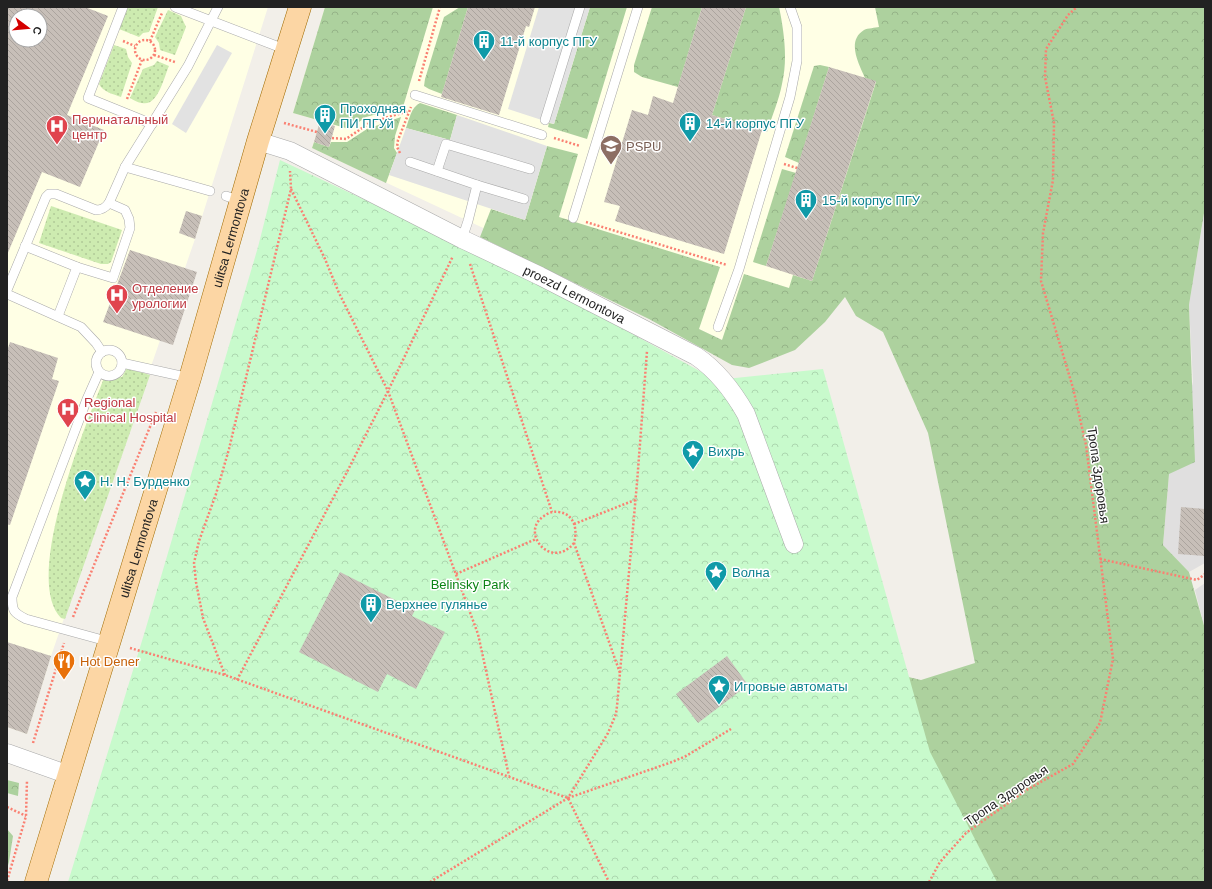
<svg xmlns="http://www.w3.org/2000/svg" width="1212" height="889" viewBox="0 0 1212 889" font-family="Helvetica,sans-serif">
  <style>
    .residential { fill: #e0dfdf }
    .education { fill: #ffffe5; fill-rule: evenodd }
    .grass { fill: url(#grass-dots) }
    .forest { fill: url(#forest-crowns) }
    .park { fill: url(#park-crowns) }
    .parking { fill: #e2e2e2 }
    .building { fill: url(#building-back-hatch); fill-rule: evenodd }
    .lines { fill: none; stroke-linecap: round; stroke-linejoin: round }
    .service-casing { stroke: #a9a9a9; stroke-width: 10 }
    .minor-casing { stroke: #a9a9a9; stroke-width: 19 }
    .primary-casing { stroke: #a06b00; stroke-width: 23 }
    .path { stroke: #fa8072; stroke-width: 2.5; stroke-dasharray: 2 2; stroke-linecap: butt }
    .service { stroke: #fff; stroke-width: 9 }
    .minor { stroke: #fff; stroke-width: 18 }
    .primary { stroke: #fcd6a4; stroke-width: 22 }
    .labels { text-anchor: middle; stroke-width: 3; stroke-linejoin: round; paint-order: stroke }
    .culture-label { font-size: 13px; fill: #0d838f; stroke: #fff; text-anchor: start }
    .health-label { font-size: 13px; fill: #be3a42; stroke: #fff; text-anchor: start }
    .education-label { font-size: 13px; fill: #785e54; stroke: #fff; text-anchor: start }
    .street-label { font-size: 13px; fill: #222; stroke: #fff }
    .park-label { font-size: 13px; fill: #0c8416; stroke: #fff }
    .food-label { font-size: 13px; fill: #c56008; stroke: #fff; text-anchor: start }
  </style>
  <defs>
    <pattern id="grass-dots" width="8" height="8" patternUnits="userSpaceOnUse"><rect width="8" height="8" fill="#cdebb0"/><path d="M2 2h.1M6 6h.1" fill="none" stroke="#b0c997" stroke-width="1.8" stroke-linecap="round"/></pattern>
    <pattern id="forest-crowns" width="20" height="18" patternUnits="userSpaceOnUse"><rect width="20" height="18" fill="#add19e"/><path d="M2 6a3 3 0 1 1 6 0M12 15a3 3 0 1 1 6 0" fill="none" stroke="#95b388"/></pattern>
    <pattern id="park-crowns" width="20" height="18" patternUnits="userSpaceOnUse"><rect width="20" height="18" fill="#c8facc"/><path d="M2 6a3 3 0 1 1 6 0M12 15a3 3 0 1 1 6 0" fill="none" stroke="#acd6af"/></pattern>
    <pattern id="building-back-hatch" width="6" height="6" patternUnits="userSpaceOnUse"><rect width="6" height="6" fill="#c7bfb8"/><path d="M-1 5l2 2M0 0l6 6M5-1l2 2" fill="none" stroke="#aba49e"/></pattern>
  </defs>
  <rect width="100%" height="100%" fill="#f2efe9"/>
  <g class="residential">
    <path d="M1205,207v356l-16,9 -26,-27 6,-71 24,-92 -4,-77z"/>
    <path d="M1205,583v46l-10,-39z"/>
  </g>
  <g class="education">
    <path d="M7,7h261l-73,232 -144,417 -24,78 -20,-7zM16,16h24v24h-24z"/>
    <path d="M325,7h550l18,81 -53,200 -96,62 -432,-202 8,-27 -27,-8z"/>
  </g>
  <g class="grass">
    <path d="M128,7h30l-9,25 -6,1 -4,4 -20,-8z"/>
    <path d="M168,10l13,6 5,11 -11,28 -15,-5 -1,-7 -4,-6z"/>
    <path d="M114,45l12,4 2,8 4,6 -11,34c-8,-3 -18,-5 -22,-13z"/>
    <path d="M157,61l12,5c-5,11 -11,41 -27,37 -4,0 -8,-3 -12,-5l13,-29 11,-4z"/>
    <path d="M51,206l71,24 -11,32 -3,2h-7l-62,-21z"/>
    <path d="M127,368l23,7 -85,244 -4,-1c-39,-40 25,-193 43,-240l18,-1z"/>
  </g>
  <g class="forest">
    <path d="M325,7h108l-30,100 -37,10 -17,12 -56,-16z"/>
    <path d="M460,7h8l-26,87 -13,-5 -5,-3 1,-7 19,-62z"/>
    <path d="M590,7h37l-40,132 -39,-12 1,-4 5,1z"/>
    <path d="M652,7h50l-24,80 -36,-10 -8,-5v-7z"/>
    <path d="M746,7h33c5,24 9,52 3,77 -3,16 -10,32 -15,48l-55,-17z"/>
    <path d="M875,7h330v200l-16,98 6,157 -26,12 -6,71 26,27 16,57v253h-464l92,-223 88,21 54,-17 -47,-230 -45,-101 -27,-16 -11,-19 -20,25 -30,28 -46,18 -17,-3 -83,-46 -169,-82 11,-28 34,11 22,-74 31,8 -19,63 161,50 -21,62 23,11 22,-66 45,14 4,-13 19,6 64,-199 -11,-4c-6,-14 -19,-37 -1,-48 4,-2 11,-2 15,-3z"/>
    <path d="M820,65l9,2 -30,96 -14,-6 29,-91z"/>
    <path d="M420,103l37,12 -7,25 -44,-12c3,-8 5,-21 14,-25z"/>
    <path d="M401,117l-6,19 -1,12 3,5 -11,30 -74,-35 2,-6 15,5 2,-5h16l20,-13z"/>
    <path d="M782,169l14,4 -30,93 -13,-4z"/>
    <path d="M7,780l12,3 -1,13 -11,-3z"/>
    <path d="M7,829l6,7 -4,26 -2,7z"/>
  </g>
  <path class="park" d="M280,160l249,117 187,103 107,-11 107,383 67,130h-929l77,-251 113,-384z"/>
  <g class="parking">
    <path d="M539,7h51l-36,117 -46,-15z"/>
    <path d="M217,45l15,8 -46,80 -14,-9z"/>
    <path d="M457,115l90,31 -22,74 -136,-45 17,-47 44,12z"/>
  </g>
  <g class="building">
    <path d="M7,7h78l23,9 -41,99 37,15 -24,57 -38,-15 -35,83zM16,16h24v24h-24z"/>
    <path d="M468,7h67l-6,20 -3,-1 -27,89 -58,-18z"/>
    <path d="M702,7h44l-34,108 50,15 -38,124 -109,-33 5,-15 -16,-4 28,-92 16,5 5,-19 20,7z"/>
    <path d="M829,67l47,14 -64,200 -46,-15z"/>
    <path d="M320,121l15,5 -6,21 -15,-5z"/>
    <path d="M186,211l16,5 -7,23 -16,-6z"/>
    <path d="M130,250l67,22 -24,73 -70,-23z"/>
    <path d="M10,342l48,16 -6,21 7,2 -49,144 -3,-1v-173z"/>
    <path d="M1181,507l24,2v47l-27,-2z"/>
    <path d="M340,572l75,38 -3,6 33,16 -29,57 -29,-15 -9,18 -79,-40z"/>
    <path d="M7,642l44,14 -24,78 -20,-7z"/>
    <path d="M727,656l21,29 -50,38 -22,-29z"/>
  </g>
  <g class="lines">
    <g class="service-casing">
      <g id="service">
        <path d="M123,7l-35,91 64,26"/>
        <path d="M175,7l112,43"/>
        <path d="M415,95l127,40"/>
        <path d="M545,120l35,-113"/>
        <path d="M410,162l67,23 -9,36 -6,18"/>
        <path d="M125,167l85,24"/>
        <path d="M437,171l9,-27 84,25"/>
        <path d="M477,185l47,14"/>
        <path d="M226,196l15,5"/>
        <path d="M573,218l65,-211"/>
        <path d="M25,246l52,21 -19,49"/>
        <path d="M77,267l36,11 17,-50 -1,-9 -4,-9 -16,-7"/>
        <path d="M7,290l39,-93 3,-3h7l40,16c6,0 9,-2 13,-7l16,-36 63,-101 30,-59"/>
        <path d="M7,294l74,33 15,16 6,9"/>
        <path d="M718,327l21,-58 51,-172 7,-36v-34l-7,-20"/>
        <circle cx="109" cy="363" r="13"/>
        <path d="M122,363l68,15"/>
        <path d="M99,372l-12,27 -75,198c0,14 2,16 14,22l84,23"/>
      </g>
    </g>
    <g class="minor-casing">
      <g id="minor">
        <path id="s1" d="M258,141l32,10 172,88 78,37 156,80c22,15 37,35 50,58l48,130"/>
        <path d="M7,753l62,22"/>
      </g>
    </g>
    <g class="primary-casing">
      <g id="primary">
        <path id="s2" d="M36,882l154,-504 68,-237 42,-134"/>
      </g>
    </g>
    <g class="path">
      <circle cx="145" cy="50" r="10"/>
      <path d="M123,41l12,5"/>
      <path d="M150,41l12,-28"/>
      <path d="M154,55l21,7"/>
      <path d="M419,81l21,-74"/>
      <path d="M127,99l15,-39"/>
      <path d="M284,123l33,9"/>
      <path d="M332,138l14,1 25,-17 38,-11"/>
      <path d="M554,138l26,8"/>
      <path d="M400,153l-3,-6 1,-7 13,-33"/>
      <path d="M606,153l12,3"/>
      <path d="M784,164l13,4"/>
      <path d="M291,189l34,70 14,34 49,98 90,243 31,142"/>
      <path d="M586,222l141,43"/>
      <path d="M470,264l82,248"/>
      <path d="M574,524l61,-24"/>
      <path d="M574,543c-23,28 -55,-11 -30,-27 4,-3 9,-5 15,-4 15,2 19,17 15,31l46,130"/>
      <path d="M1100,559l97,21 8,-6"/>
      <path d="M456,574l80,-35"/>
      <path d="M73,617l83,-205"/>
      <path d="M130,648l95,27 343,123 41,84"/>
      <path d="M225,675l-22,-57 -7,-36 -2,-19 5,-22 17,-47 13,-45 62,-260 -1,-18"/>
      <path d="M237,680l112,-212 39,-77 65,-135"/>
      <path d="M33,743l31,-100"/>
      <path d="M568,798l104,-36 14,-6 45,-27"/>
      <path d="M7,807l19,9"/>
      <path d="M7,881l19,-65 1,-36"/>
      <path d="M430,882l138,-84 40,-65 8,-19 1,-8 20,-223 10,-132"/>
      <path d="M929,882l11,-20 26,-29 62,-44 45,-25 27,-41 13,-64 -27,-214 -13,-57 -32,-107 2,-48 10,-53 1,-57 -9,-46 1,-28 22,-34 9,-8"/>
    </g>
    <use href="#service" class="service"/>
    <use href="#minor" class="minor"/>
    <use href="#primary" class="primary"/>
  </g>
  <defs>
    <g id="building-pin" transform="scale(1.15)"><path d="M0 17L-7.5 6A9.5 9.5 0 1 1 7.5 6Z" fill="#0f9aa8" stroke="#fff"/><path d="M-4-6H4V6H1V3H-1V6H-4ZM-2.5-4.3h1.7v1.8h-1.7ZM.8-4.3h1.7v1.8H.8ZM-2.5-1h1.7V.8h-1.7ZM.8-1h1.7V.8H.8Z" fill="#fff"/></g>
    <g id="hospital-pin" transform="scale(1.15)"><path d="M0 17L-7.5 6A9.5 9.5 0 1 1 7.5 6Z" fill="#e0444e" stroke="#fff"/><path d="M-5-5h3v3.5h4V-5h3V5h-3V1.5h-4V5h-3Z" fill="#fff"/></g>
    <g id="university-pin" transform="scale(1.15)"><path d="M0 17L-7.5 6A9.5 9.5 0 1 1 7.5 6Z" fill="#8d6e63" stroke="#fff"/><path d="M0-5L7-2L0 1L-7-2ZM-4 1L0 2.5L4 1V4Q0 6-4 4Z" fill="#fff"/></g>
    <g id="sight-pin" transform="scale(1.15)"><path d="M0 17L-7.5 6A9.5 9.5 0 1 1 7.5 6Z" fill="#0f9aa8" stroke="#fff"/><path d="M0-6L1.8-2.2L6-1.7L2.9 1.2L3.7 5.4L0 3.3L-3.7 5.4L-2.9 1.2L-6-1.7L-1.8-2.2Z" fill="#fff"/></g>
    <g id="restaurant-pin" transform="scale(1.15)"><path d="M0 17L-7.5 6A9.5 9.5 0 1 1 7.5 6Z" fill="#e8710a" stroke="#fff"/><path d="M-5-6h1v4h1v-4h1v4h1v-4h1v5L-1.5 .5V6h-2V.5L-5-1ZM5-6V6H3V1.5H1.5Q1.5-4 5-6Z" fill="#fff"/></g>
  </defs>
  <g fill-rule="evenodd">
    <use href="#building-pin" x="484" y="41"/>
    <use href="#building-pin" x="325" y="115"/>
    <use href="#building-pin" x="690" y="123"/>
    <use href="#hospital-pin" x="57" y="126"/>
    <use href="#university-pin" x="611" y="146"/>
    <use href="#building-pin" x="806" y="200"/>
    <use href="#hospital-pin" x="117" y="295"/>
    <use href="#hospital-pin" x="68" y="409"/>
    <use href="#sight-pin" x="693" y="451"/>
    <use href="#sight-pin" x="85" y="481"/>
    <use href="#sight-pin" x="716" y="572"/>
    <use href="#building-pin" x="371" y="604"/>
    <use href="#restaurant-pin" x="64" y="661"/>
    <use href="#sight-pin" x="719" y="686"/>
  </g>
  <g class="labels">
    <g class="culture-label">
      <text x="500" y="46">11-й корпус ПГУ</text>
      <text x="340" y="113">Проходная<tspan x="340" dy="15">ПИ ПГУй</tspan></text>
      <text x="706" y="128">14-й корпус ПГУ</text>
      <text x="822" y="205">15-й корпус ПГУ</text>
      <text x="708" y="456">Вихрь</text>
      <text x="100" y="486">Н. Н. Бурденко</text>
      <text x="732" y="577">Волна</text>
      <text x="386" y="609">Верхнее гулянье</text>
      <text x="734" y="691">Игровые автоматы</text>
    </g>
    <g class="health-label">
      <text x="72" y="124">Перинатальный<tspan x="72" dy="15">центр</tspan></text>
      <text x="132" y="293">Отделение<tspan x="132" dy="15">урологии</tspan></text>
      <text x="84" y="407">Regional<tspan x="84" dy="15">Clinical Hospital</tspan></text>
    </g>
    <g class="education-label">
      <text x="626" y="151">PSPU</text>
    </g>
    <g class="street-label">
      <text dy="5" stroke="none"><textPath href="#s2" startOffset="673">ulitsa Lermontova</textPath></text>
      <text dy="5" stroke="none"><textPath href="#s1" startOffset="352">proezd Lermontova</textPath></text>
      <text transform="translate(1099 475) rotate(82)" y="5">Тропа Здоровья</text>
      <text dy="5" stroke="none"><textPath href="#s2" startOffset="349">ulitsa Lermontova</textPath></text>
      <text transform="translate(1006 795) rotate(-34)" y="5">Тропа Здоровья</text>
    </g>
    <g class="park-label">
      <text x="470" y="589">Belinsky Park</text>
    </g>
    <g class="food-label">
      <text x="80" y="666">Hot Dener</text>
    </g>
  </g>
  <rect width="1212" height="889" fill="none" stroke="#222222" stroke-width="16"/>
  <g transform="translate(28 28) rotate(106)"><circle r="19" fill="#ffffff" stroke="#a7a7a7"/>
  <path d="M0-3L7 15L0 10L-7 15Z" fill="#d40000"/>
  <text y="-6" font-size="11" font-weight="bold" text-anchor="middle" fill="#222222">С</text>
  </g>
</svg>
